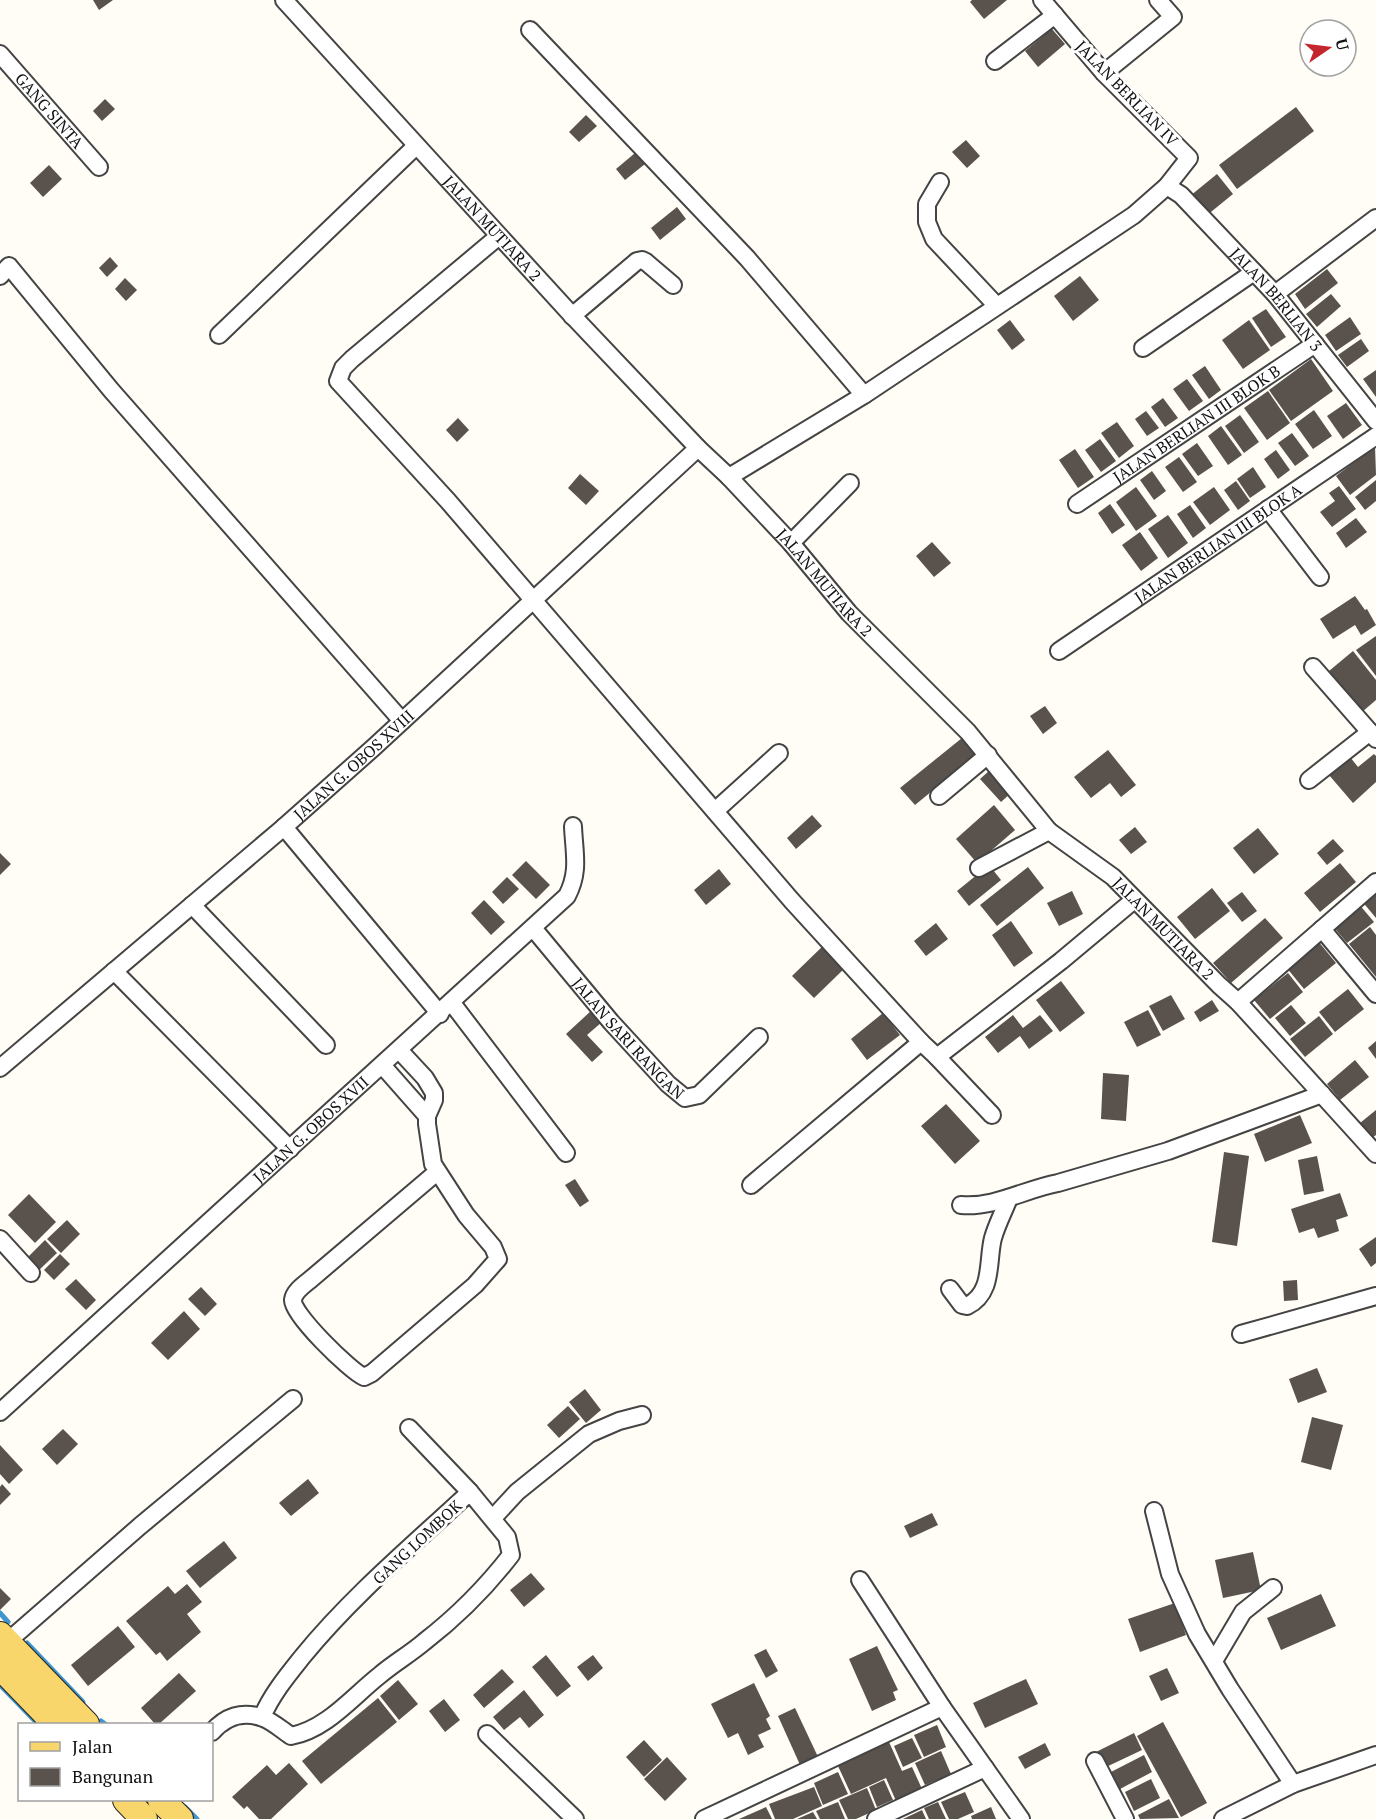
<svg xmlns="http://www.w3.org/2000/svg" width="1376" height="1819" viewBox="0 0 1376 1819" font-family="'PT Serif',serif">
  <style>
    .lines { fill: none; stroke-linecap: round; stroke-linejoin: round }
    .stream { stroke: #3f96cf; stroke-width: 5 }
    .building { fill: #5a524d }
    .street-casing { stroke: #444; stroke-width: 20 }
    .primary-casing { stroke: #222; stroke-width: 28 }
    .street { stroke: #fff; stroke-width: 16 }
    .primary { stroke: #f9d66b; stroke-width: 26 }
    .labels { text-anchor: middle; stroke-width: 6; stroke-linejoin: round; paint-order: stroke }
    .street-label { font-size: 16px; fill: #111; stroke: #fff }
  </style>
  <rect width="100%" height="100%" fill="#fffdf5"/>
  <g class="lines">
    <g class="stream">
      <path d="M0,1613l8,9"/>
      <path d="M27,1643l56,59"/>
      <path d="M0,1685l38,39"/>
      <path d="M101,1721l4,3"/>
      <path d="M185,1807l12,12"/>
    </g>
  </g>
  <g class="building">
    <path d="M93,0h20l-14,10z"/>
    <path d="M972,0h35l-23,19 -14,-17z"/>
    <path d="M1052,29l13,15 -27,23 -13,-16z"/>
    <path d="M105,99l10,10 -13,12 -9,-10z"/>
    <path d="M1296,107l18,24 -77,58 -18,-24z"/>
    <path d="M586,115l11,11 -18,16 -10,-10z"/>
    <path d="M966,140l14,16 -13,12 -15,-16z"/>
    <path d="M635,153l10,11 -20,16 -9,-11z"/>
    <path d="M49,165l13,14 -19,18 -13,-14z"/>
    <path d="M1217,174l16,20 -27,22 -16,-20z"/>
    <path d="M677,207l9,12 -26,21 -9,-12z"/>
    <path d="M110,257l8,9 -11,11 -8,-9z"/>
    <path d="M1327,269l11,14 -33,26 -10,-15z"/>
    <path d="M1080,276l19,24 -26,21 -19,-25z"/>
    <path d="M125,278l12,12 -11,11 -11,-12z"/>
    <path d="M1331,294l10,12 -24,21 -11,-13z"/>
    <path d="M1266,309l20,28 -15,10 -19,-29z"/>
    <path d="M1350,317l11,17 -25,17 -11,-16z"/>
    <path d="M1010,320l15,20 -13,10 -15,-20z"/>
    <path d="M1249,320l21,30 -27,19 -21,-29z"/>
    <path d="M1361,339l8,12 -22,16 -9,-12z"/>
    <path d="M1311,359l22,32 -42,30 -22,-31z"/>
    <path d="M1205,366l16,24 -12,9 -17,-24z"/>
    <path d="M1376,370v27l-13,-18z"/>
    <path d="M1187,379l16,22 -14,10 -16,-22z"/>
    <path d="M1268,391l22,32 -23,17 -23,-32z"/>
    <path d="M1163,398l15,20 -13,9 -14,-20z"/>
    <path d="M1346,403l16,22 -19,14 -16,-23z"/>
    <path d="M1314,410l18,26 -19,13 -18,-25z"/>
    <path d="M1146,411l13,17 -12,8 -12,-17z"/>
    <path d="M1240,415l19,27 -15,11 -19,-27z"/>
    <path d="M458,418l11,12 -12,12 -11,-12z"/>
    <path d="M1117,422l17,24 -15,12 -18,-25z"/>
    <path d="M1221,426l21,29 -14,10 -20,-29z"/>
    <path d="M1292,433l17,23 -14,10 -17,-23z"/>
    <path d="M1100,439l16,22 -15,11 -16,-22z"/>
    <path d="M1197,443l16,23 -15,10 -16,-22z"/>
    <path d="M1375,446l1,29 -26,20 -14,-19z"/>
    <path d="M1075,449l19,28 -16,11 -19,-28z"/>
    <path d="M1276,450l14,20 -12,9 -14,-20z"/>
    <path d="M1179,457l18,25 -14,10 -18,-25z"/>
    <path d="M1253,467l13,20 -16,11 -13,-19z"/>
    <path d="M1152,471l14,20 -12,9 -14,-20z"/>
    <path d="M580,474l19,17 -13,14 -18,-17z"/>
    <path d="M1376,480v21l-11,9 -10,-13z"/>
    <path d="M1236,481l14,20 -12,9 -14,-20z"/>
    <path d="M1339,486l17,23 -24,18 -12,-15 15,-11 -6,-8z"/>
    <path d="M1136,487l21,29 -21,15 -20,-29z"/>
    <path d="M1214,487l16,23 -20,15 -17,-23z"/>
    <path d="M1110,504l15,21 -13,9 -14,-21z"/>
    <path d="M1190,505l16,23 -13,10 -16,-24z"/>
    <path d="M1168,515l20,28 -20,15 -20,-29z"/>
    <path d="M1356,518l11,14 -21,16 -10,-15z"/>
    <path d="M1140,532l18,26 -17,13 -19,-26z"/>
    <path d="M932,542l19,21 -17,14 -18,-21z"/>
    <path d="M1355,596l10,14 2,-1 9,16 -15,10 -6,-10 -22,14 -13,-20z"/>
    <path d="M1376,636v40l-20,-26z"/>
    <path d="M1353,651l23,29v20l-14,12 -33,-41z"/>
    <path d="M1045,706l12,17 -14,11 -13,-18z"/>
    <path d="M962,738l14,17 -61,50 -15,-17z"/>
    <path d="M1108,750l28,35 -15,12 -11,-14 -19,15 -17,-21z"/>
    <path d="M1374,754l2,2v26l-23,21 -24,-28 21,-18 8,10z"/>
    <path d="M990,770l21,23 -10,9 -21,-23z"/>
    <path d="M994,805l21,25 -38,33 -21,-24z"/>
    <path d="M812,815l10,11 -26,23 -9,-11z"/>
    <path d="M1135,827l12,15 -16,12 -12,-14z"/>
    <path d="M1258,828l21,26 -25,20 -21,-26z"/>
    <path d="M1333,839l11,12 -17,14 -10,-12z"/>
    <path d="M0,853l11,11 -11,11z"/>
    <path d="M526,861l24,24 -14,14 -24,-24z"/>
    <path d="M1340,863l16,19 -36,30 -16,-19z"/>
    <path d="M989,865l12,15 -32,26 -12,-15z"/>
    <path d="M1028,867l16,21 -47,38 -17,-21z"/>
    <path d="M719,869l12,15 -25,21 -12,-15z"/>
    <path d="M507,877l12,12 -16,15 -11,-12z"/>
    <path d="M1376,887v31l-15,-18z"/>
    <path d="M1212,888l18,23 -35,28 -18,-22z"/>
    <path d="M1072,891l11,23 -24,12 -12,-23z"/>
    <path d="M1242,892l15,19 -15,11 -15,-19z"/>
    <path d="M484,900l21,22 -14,13 -20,-22z"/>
    <path d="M1358,903l16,19 -27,21 -15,-18z"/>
    <path d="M1265,918l18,20 -52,45 -18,-20z"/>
    <path d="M1011,921l22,32 -19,14 -22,-32z"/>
    <path d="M936,923l12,16 -22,17 -12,-15z"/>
    <path d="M1370,927l6,8v42l-27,-33z"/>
    <path d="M1318,941l18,22 -32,26 -18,-22z"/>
    <path d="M827,942l21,23 -34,33 -22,-22z"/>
    <path d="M1288,973l15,19 -33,27 -16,-19z"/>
    <path d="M1061,981l24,32 -25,19 -24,-32z"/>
    <path d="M1348,989l16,20 -29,23 -16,-20z"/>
    <path d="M1171,995l14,24 -22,12 -14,-25z"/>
    <path d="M1212,1000l7,11 -19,11 -6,-10z"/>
    <path d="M1291,1005l15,18 -16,13 -15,-18z"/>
    <path d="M592,1010l10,12 -15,13 16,17 -11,10 -26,-28z"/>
    <path d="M1148,1010l13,25 -24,12 -13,-25z"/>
    <path d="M883,1013l17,22 -33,25 -16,-21z"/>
    <path d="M1013,1015l10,13 17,-13 13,16 -24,18 -9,-13 -22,17 -13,-16z"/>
    <path d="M1319,1016l14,18 -28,23 -15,-18z"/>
    <path d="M1376,1041v18l-8,-11z"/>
    <path d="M1355,1060l14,17 -29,23 -13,-16z"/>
    <path d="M1103,1073l26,2 -3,46 -25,-2z"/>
    <path d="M946,1104l34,37 -25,23 -34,-38z"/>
    <path d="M1376,1110v25l-4,3 -12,-15z"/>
    <path d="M1300,1115l12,28 -47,19 -11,-28z"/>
    <path d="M1224,1152l25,4 -12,90 -25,-4z"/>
    <path d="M1317,1156l7,35 -20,4 -6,-35z"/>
    <path d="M575,1179l14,22 -9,6 -15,-22z"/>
    <path d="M1340,1193l8,23 -12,4 3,11 -21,7 -4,-10 -15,5 -8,-24z"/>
    <path d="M29,1194l27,28 -21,21 -27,-28z"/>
    <path d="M67,1220l13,14 -19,19 -14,-14z"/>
    <path d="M1376,1237v26l-5,4 -12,-18z"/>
    <path d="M45,1240l12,13 -19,18 -12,-12z"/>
    <path d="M60,1254l10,10 -16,16 -10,-10z"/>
    <path d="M76,1279l20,21 -10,10 -21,-21z"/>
    <path d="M1297,1280l1,20 -14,1 -1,-20z"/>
    <path d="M201,1287l16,17 -12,12 -17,-17z"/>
    <path d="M184,1311l16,18 -32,31 -17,-17z"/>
    <path d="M1317,1368l10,24 -29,11 -9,-24z"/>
    <path d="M585,1389l16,21 -15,13 -17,-21z"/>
    <path d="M568,1406l12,13 -21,19 -12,-13z"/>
    <path d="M1312,1417l31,8 -12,45 -30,-8z"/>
    <path d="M63,1429l15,15 -21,21 -15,-16z"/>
    <path d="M0,1445l23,25 -14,14 -9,-10z"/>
    <path d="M308,1479l11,14 -28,23 -12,-13z"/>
    <path d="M2,1484l9,10 -11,11v-18z"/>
    <path d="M932,1513l6,12 -28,13 -6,-12z"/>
    <path d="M224,1541l13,17 -37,30 -14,-17z"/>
    <path d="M1253,1552l8,38 -38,8 -8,-38z"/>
    <path d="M531,1573l14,16 -21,18 -14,-17z"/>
    <path d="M187,1584l15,18 -15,12 14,18 -34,29 -7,-9 -4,3 -30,-34 42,-35 7,8z"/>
    <path d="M0,1588l11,11 -11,11z"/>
    <path d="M1321,1594l15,32 -55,24 -14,-32z"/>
    <path d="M1175,1603l11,32 -46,17 -12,-33z"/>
    <path d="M118,1626l17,21 -47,39 -17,-21z"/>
    <path d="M877,1646l21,44 -5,2 3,8 -24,11 -23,-52z"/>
    <path d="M766,1649l12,22 -12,7 -12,-23z"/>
    <path d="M546,1655l25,31 -14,11 -25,-30z"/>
    <path d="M593,1655l10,13 -15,13 -11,-14z"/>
    <path d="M1167,1668l12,25 -18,8 -12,-25z"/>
    <path d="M502,1669l12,13 -30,26 -11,-13z"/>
    <path d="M179,1673l17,18 -37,33h-4l-14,-16z"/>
    <path d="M1026,1679l12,25 -53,24 -12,-25z"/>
    <path d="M398,1680l20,24 -19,16 -19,-24z"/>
    <path d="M754,1683l16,33 -4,3 5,10 -13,6 6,12 -16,8 -10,-22 -10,5 -17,-34z"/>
    <path d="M524,1690l20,25 -15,13 -9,-11 -16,13 -11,-13z"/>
    <path d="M378,1698l19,24 -76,62 -19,-23z"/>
    <path d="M444,1699l16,21 -15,12 -16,-21z"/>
    <path d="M795,1708l24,51 -18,8 -23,-51z"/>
    <path d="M1163,1722l44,81 -26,14 -44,-81z"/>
    <path d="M937,1725l9,22 -22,10 -10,-22z"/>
    <path d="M1134,1733l8,17 -38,18 -8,-16z"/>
    <path d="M912,1738l10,20 -19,9 -9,-21z"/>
    <path d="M644,1740l18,20 -18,17 -18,-20z"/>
    <path d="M889,1742l13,29 10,-4 10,22 -26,12 -10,-23 -35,16 -13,-28z"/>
    <path d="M1045,1743l6,12 -26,14 -7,-12z"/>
    <path d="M941,1751l10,23 -26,11 -10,-22z"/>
    <path d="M1144,1755l8,17 -32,17 -9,-17z"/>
    <path d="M667,1757l20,22 -22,22 -21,-22z"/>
    <path d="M289,1763l19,21 -37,35h-12l-12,-13 -3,3 -12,-12 35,-32 9,10z"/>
    <path d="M838,1772l10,22 -25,11 -9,-22z"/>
    <path d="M1151,1779l9,19 -26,13 -9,-19z"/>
    <path d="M884,1780l9,20 -16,7 -8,-20z"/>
    <path d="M814,1787l8,19 -29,13h-18l-6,-15z"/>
    <path d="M867,1788l9,22 -20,9h-8l-9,-19z"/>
    <path d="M965,1792l9,20 -16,7h-9l-8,-17z"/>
    <path d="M1169,1799l10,19 -39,1 -2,-4z"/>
    <path d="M838,1802l7,17h-25l-4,-8z"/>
    <path d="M938,1802l8,17h-17l-5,-11z"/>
    <path d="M766,1807l6,12h-33z"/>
    <path d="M991,1807l5,12h-24l-1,-3z"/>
    <path d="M922,1810l4,9h-23z"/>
    <path d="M813,1812l4,7h-20z"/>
  </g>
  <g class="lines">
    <g class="street-casing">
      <g id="street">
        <path id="s1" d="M284,0l284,311 130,137 31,29 62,66 58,70 119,119 81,99 64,46 106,108 19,17 138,152"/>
        <path d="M530,30l217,228 117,137"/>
        <path id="s2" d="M0,54l99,113"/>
        <path d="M995,61l60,-46"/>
        <path d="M1104,73l69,-56 -15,-17"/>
        <path d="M940,182l-13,22v18l7,17 62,66"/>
        <path id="s3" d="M1167,186l14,9 94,99 101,127"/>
        <path d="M499,236l-147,123 -9,9 -5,13 110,120 344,400 129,141 16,15 124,-96 73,-61"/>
        <path d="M0,276l9,-10 102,124 291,331"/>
        <path d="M1275,294l101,-76"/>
        <path d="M572,316l65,-55 5,-1 4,2 27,23"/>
        <path d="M219,335l197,-189"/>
        <path d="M1143,348l111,-76"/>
        <path d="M729,477l135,-82 270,-180 33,-29 22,-28 -85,-85 -62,-73"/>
        <path id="s4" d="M1077,504l238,-160"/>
        <path d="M1268,509l52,68"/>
        <path d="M791,543l59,-60"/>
        <path id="s5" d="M1059,651l317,-215"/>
        <path d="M1313,667l63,72"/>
        <path d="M1309,780l61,-48"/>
        <path d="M939,796l49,-41"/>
        <path d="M715,811l64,-58"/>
        <path d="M284,827l156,187"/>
        <path d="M979,868l70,-37"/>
        <path d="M192,905l134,140"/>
        <path id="s6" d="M533,928l78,94 57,62 17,14 14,-3 60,-58"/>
        <path d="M1322,929l54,65"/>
        <path d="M114,971l176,178"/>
        <path d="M1238,1002l138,-120"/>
        <path d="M452,1003l114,150"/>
        <path d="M399,1050l26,28 9,15v7l-7,16v8l6,40 33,51 27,32 5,12 -23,26 -103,88 -8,4c-13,-5 -74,-65 -71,-77 1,-9 12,-16 18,-21l126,-107"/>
        <path d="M937,1057l55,58"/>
        <path d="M382,1065l45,51"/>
        <path id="s7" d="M0,1068l284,-241 89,-79 325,-300"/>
        <path d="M751,1185l170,-143"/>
        <path d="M961,1205c34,3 64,-16 97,-22l110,-32 154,-57"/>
        <path d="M0,1239l31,34"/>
        <path d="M950,1289l12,16 5,1c27,-13 20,-45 26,-68 4,-14 11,-27 16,-40"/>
        <path d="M1241,1334l135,-38"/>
        <path id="s8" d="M0,1412l567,-516c13,-25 7,-43 6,-70"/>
        <path d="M409,1428l61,64"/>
        <path d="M1154,1511l16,63 27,60 33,55 63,95"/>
        <path d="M493,1518l24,-26 72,-58 30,-13 23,-6"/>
        <path d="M860,1580l82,127"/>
        <path d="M7,1642l133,-116 153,-127"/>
        <path d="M1214,1661l29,-49 30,-24"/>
        <path d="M212,1732c13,-15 30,-22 51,-14 9,3 19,12 28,18 36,-7 61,-39 89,-61 14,-12 30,-21 44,-33 31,-24 63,-56 87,-87l-4,-18 -37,-45c-57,53 -118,104 -167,164 -16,20 -31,38 -41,61"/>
        <path d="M487,1734l88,85"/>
        <path d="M1095,1761l30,58"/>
        <path d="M704,1819l238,-112 79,112"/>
        <path d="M876,1819l109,-51"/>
        <path d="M1223,1819l70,-35 83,-29"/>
      </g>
    </g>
    <g class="primary-casing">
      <g id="primary">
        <path d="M0,1635l86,89"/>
        <path d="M0,1666l56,58"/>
        <path d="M126,1800l18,19"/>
        <path d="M161,1800l19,19"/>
      </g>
    </g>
    <use href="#street" class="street"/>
    <use href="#primary" class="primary"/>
  </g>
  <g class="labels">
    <g class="street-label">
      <text transform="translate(1127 93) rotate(46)" y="6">JALAN BERLIAN IV</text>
      <text dy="6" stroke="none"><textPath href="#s2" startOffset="75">GANG SINTA</textPath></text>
      <text dy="6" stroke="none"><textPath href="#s1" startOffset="309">JALAN MUTIARA 2</textPath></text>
      <text dy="6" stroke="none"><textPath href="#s3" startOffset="158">JALAN BERLIAN 3</textPath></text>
      <text dy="6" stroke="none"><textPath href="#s4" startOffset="144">JALAN BERLIAN III BLOK B</textPath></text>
      <text dy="6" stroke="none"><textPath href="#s5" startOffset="192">JALAN BERLIAN III BLOK A</textPath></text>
      <text dy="6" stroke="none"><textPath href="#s1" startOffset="795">JALAN MUTIARA 2</textPath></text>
      <text dy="6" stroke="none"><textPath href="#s7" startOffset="466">JALAN G. OBOS XVIII</textPath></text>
      <text dy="6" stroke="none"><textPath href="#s1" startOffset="1281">JALAN MUTIARA 2</textPath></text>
      <text dy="6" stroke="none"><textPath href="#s6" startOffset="146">JALAN SARI RANGAN</textPath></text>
      <text dy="6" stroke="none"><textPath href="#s8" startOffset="420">JALAN G. OBOS XVII</textPath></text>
      <text transform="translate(417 1542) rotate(-43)" y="6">GANG LOMBOK</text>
    </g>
  </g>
  <rect x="18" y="1723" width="195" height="78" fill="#ffffff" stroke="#a0a0a0" stroke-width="1.5"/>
  <rect x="30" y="1742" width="30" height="9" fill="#f9d66b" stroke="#a0a0a0" stroke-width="1.5"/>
  <text x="72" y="1753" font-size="18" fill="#111111">Jalan</text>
  <rect x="30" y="1768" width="30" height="18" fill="#5a524d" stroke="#a0a0a0" stroke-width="1.5"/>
  <text x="72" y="1783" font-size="18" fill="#111111">Bangunan</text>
  <g transform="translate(1328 48) rotate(76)"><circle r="28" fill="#ffffff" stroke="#a0a0a0" stroke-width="1.5"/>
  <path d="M0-4.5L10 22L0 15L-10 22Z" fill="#c4262e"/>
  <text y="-9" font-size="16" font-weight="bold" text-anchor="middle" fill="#111111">U</text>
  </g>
</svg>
